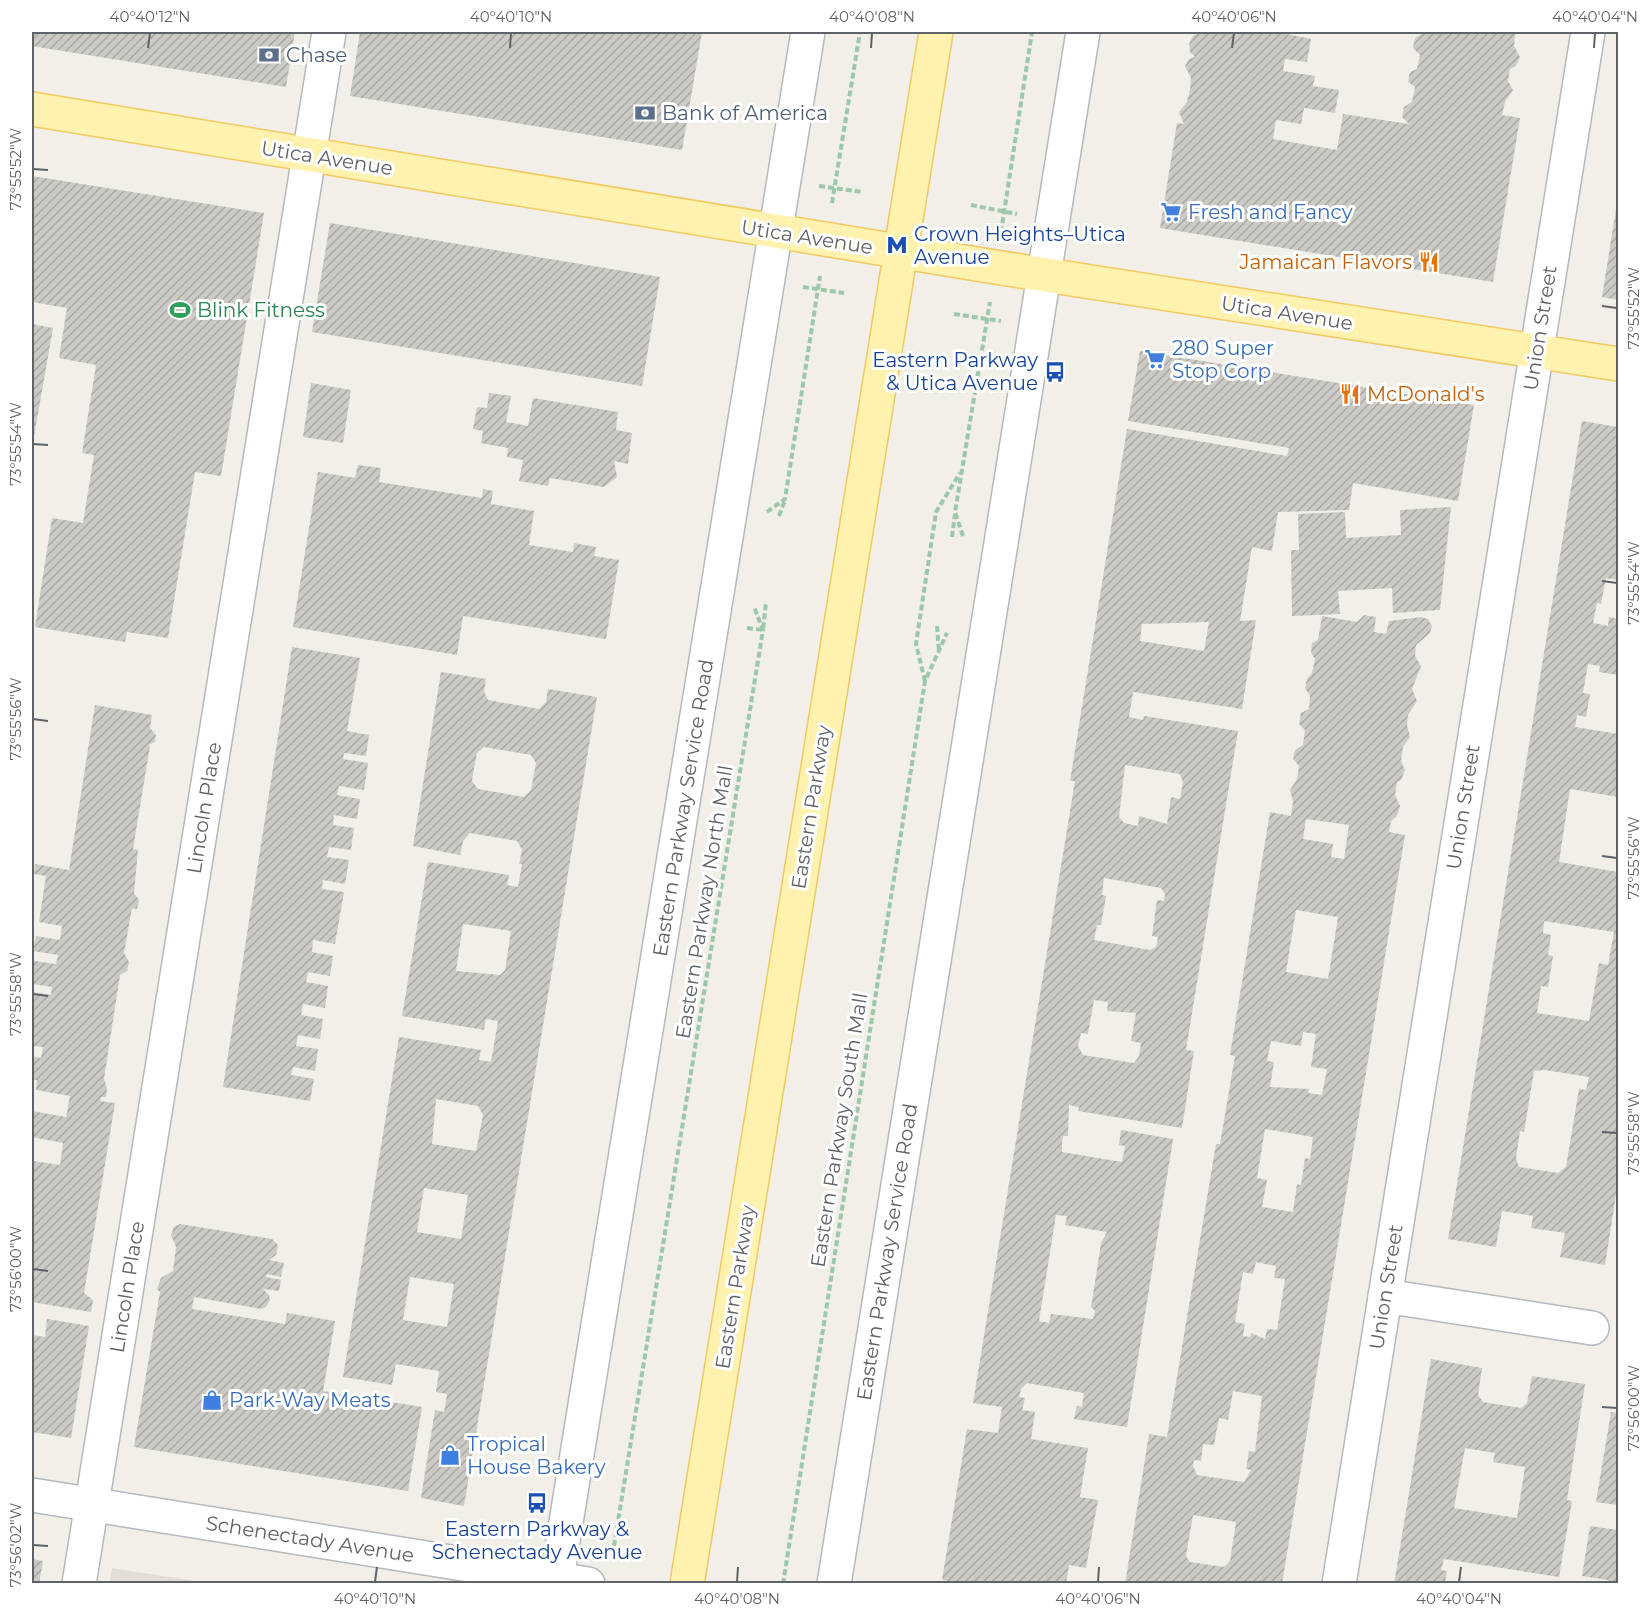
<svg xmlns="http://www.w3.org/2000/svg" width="1650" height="1615" viewBox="0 0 1650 1615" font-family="Montserrat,sans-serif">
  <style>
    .education { fill: #e1ded6 }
    .building { fill: url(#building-hatch); fill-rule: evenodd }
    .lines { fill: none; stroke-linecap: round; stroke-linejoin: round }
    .minor-casing { stroke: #b5b8bc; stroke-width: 36 }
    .major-casing { stroke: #f2c960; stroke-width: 36 }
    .path { stroke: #9cc7a9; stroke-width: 4; stroke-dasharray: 6 3; stroke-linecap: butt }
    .minor { stroke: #fff; stroke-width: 33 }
    .major { stroke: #fff2af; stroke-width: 33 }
    .ticks { fill: none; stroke: #5f6368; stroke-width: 2 }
    .labels { text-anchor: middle; stroke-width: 6; stroke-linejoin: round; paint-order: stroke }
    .service-label { font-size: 20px; fill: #4e5e75; stroke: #fff; text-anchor: start }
    .street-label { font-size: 20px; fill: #5f6368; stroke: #fff }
    .shop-label { font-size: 20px; fill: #366cbe; stroke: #fff; text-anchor: start }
    .transit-label { font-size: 20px; fill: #164399; stroke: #fff; text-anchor: start }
    .food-label { font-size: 20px; fill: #c56008; stroke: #fff; text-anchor: end }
    .leisure-label { font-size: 20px; fill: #27864d; stroke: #fff; text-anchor: start }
    .neatline { fill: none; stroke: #5f6368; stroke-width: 2 }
    .ticks-label { font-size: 15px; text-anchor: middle; fill: #5f6368 }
  </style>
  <defs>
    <pattern id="building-hatch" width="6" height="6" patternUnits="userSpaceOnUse" patternTransform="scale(1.5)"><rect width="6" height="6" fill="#cccac5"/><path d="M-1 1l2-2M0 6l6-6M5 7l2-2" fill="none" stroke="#a9a8a4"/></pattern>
  </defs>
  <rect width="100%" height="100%" fill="#f1efe8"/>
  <path class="education" d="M112,1568l96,15h-98z"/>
  <g class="building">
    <path d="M32,32h263l-9,55 -254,-41z"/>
    <path d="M360,32h342l-20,118 -332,-54z"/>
    <path d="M1200,32h87v2l24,5 -4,23 -22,-3 -2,12 32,5 -2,10 26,4 -4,23 -31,-5 -3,16 -25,-4 -3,19 64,11 6,-36 66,10 -7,-7 2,-10 8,-5 3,-15 -7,-5 2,-10 7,-3 3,-14 -7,-7 2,-10 10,-6h95l-5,3 -1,11 6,11 -4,9 -6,3 -2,12 5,9 -8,12 -3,13 18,3 -27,164 -333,-54 17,-105 7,1 -5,-12 8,-10 3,-13 1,-11 -6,-12 4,-7 6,-2 -5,-5 -1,-8 4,-8z"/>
    <path d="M32,176l232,37 -43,263 -26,-4 -27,166 -41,-6 -2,10 -90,-15 17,-109 31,5 11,-68 -12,-2 14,-88 -37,-7 8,-50 -35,-6z"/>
    <path d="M1617,203h1v97l-16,-3z"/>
    <path d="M330,223l330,54 -18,109 -330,-54z"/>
    <path d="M32,324l21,4 -20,114h-1z"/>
    <path d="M1140,351l334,54 -16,96 -105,-18 -4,27 -71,2 -6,39 -20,-4 -12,74 16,-1 -14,89 -109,-17 -4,25 14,3 1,-4 94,15 -52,319 8,1 -12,77 -104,-17 1,-4 -10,-2 -1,31h-5l-1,8v8l60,10 3,-16 -6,-1 2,-15 52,9 -46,288 -53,-8 3,-13 5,1 2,-14 -57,-10 -6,6 -2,8 6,1 -3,12 13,2 -4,27 57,9 -8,49 18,3 -12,68 -17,-3 -3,19h-100l-24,-4 25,-151 31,4 4,-26 -29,-4 102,-622h-5l57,-352 160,27 2,-8 -161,-27zM1209,622l-5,29 -64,-10 2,-17zM1125,765l55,9 3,8 -3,17 -9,-2 -4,27 -28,-8 -1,10 -14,-3 -5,-6zM1104,878l57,10 4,6 -1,7 -7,-1 -5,36 6,1 -2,10 -6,3 -56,-10 3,-15h4l5,-29 -4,-1zM1094,1000l14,2 -1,9 29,2 -5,28 10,2 -2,13 -5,7 -51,-8 -5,-9 3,-13 7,1zM1056,1215l11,1 -2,9 42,7 -6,11 -5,33 -5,31 4,4 -2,8 -42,-5 -2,9 -10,-2z"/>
    <path d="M311,383l40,7 -8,53 -40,-6z"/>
    <path d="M489,393l22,3 -5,26 22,4 5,-28 85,14 -2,18 16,3 -4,31 -14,-3 3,16 -13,10 -54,-9 -2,8 -29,-5 4,-21 -16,-3 1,-9 -27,-5 2,-12 -10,-2 4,-22 10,1z"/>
    <path d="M1582,421l36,6v153l-12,-2 -5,26 -4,-1 -4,20 15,3 1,-9 9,2v56l-19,-3 1,-6 -12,-2 -5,29 7,1 -4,23 -9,-2 -2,12 43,7v63l-48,-8 -11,73 59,10v310l-13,83 -45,-8 5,-24 -34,-5 2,-12 -31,-5 -6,36 -48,-8zM1544,921l70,11 -6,33 -9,-2 -10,58 -52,-8 4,-27 7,1 5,-31 -5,-1 3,-20 -8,-2zM1545,1070l44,7 -3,13 -7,-1 -13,78 -8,6 -39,-6 -3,-9 4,-27 4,1 10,-61z"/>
    <path d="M358,465l23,3 -2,14 103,16 1,-9 10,2 -2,13 43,7 -5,34 44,7 1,-9 22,4 -2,9 25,4 -13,79 -143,-23 -6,39 -164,-28 25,-155 37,6z"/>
    <path d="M1451,507l-11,103 -47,3 -1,-25 -54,3 2,23 -48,2 -1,-66h8l-1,-36 47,-2 1,26 55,-3 -1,-25z"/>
    <path d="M1364,615l12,2 -2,15 12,2 3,-13 32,-4 7,2 4,7 -2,7 -14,12 -1,11 6,10 -9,23 5,12 -9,14 -1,10 3,12 -7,10 -2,14 4,9 -4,10 -4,2 -2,13 5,11 -3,10 -6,5 -2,11 16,3 -123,749h-157l24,-150 18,3 49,-293h4l15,-88 -5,-1 40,-243 21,4 2,-15 -3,-11 7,-11 2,-13 -6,-7 2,-9 8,-5 2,-15 -6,-6 2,-11 8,-4 1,-13 -5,-8 2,-9 5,-6 3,-14 -4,-6 1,-10 6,-3 4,-24 35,6zM1306,819l43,6 -5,34 -13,-2 2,-13 -30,-5zM1296,910l42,7 -10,62 -42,-7zM1303,1032l13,2 -5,33 16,2 -5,26 -14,-2 1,-4 -39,-2 4,-25 -7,-1 4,-20 30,5zM1265,1129l48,8 -3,22 -5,-1 -4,27 -4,-1 -4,28 -31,-5 5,-27 -10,-2zM1256,1262l20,4 -2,12 11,1 -8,51 -10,-1 -2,10 -14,-6 -1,4 -7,-1 2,-12 -10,-2 8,-50 10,2zM1233,1391l29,5 -7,56 -6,-1 -3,18 5,1 -7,12 -47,-7 -4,-9 1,-6 7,1 2,-17 11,1 5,-27 9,2zM1193,1515l43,7 -6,39 -6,6 -34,-5 -4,-6z"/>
    <path d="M292,647l68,11 -13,73 22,4 -3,21 -22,-3 -1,6 25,4 -4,27 -25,-4 -2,9 23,4 -3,20 -23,-4 -1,10 21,3 -3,22 -22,-3 -2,10 22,3 -4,24 -22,-4 -1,9 22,3 -9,52 -22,-4 -1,12 21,4 -3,20 -22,-4 -2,10 22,4 -3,22 -22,-4 -2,11 22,4 -3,20 -22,-4 -2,11 22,3 -3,22 -22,-4 -2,8 23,4 -4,22 -87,-14z"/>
    <path d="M441,672l45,7 -2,13 4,8 51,9 7,-7 2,-13 49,8 -133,809 -43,-8 14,-88 9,2 3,-18 -11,-2 3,-21 -43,-7 -4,21 -49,-8 56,-340 82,13 -2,10 12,2 7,-41 -12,-2 -2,11 -82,-14 26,-154 81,13 -2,10 11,2 4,-23h-3l3,-14 -5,-9 -47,-8 -7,8 -3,14 -47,-9zM484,747l47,8 5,8 -5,27 -7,7 -46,-8 -6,-8 2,-13 3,-15zM463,924l48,7 -6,39 -5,5 -44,-4zM436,1099l42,7 5,9 -7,36 -44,-7zM424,1188l44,7 -7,44 -44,-7zM410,1277l44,7 -7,43 -44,-7z"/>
    <path d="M95,705l57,10 -2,13 6,7 -1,7 -7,3 2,1 -17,103 5,1 -4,43 5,7 -2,9 -5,-1 -8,45 5,9 -2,9 -7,4 -16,104 3,9 -1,9h-5l-1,4 15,2 -31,190 9,7 -2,12 -59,-10 1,-141 27,4 3,-22 -31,-6v-26l34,6 4,-21 -34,-6 1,-10h-5v-24l9,2 2,-11 -11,-1v-54l19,3 1,-8 -20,-3v-7l2,-16 22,3 2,-9 -25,-4 3,-15 24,4 2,-14 -23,-4 7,-46 -12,-2 1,-10 34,6z"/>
    <path d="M180,1224l92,15 6,6 -2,10 -7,5 15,3 -3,14 -14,-3 -1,3 15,3 -2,11 -16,-2 6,6 1,5 -4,7 -5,2 -67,-12 -2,12 93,15 2,-11 48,8 -12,70 99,16 -14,84 -274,-44 26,-155 -3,-3 4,-11 12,-7 3,-24 -5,-12 3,-8z"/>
    <path d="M47,1319l42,7 -18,112 -39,-6v-97l13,2z"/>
    <path d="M1431,1359l51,9 -4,27 5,7 38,6 6,-5 5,-27 53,8 -18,116 5,1 -13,76 -115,-18 -3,11 6,1 -2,13h-51zM1465,1448l30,5 -2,9 32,5 -8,51 -63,-10z"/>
    <path d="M1611,1412l7,1v92l-22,-3z"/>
    <path d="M1590,1526l28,4v54h-11l1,-4 -26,-4z"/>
    <path d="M32,1559l11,2 -4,23h-7z"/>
  </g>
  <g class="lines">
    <g class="minor-casing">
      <g id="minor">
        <path d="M1385,1296l207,32"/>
        <path d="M32,1495l556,89"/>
        <path d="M79,1584l250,-1552"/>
        <path d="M556,1584l252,-1552"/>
        <path d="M834,1584l249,-1552"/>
        <path d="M1339,1584l249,-1552"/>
      </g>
    </g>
    <g class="major-casing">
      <g id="major">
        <path d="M32,109l963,158 623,97"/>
        <path d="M687,1584l249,-1552"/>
      </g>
    </g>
    <g class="path">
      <path d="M819,186l44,6"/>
      <path d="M832,203l28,-171"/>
      <path d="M971,205l46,9"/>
      <path d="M1001,232l31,-200"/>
      <path d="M803,287l41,6"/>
      <path d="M954,314l47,7"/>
      <path d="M767,512l18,-13 35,-223"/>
      <path d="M779,516l6,-16"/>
      <path d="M963,536l-8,-24 35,-210"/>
      <path d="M952,537l3,-23"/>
      <path d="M937,626l2,25"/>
      <path d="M747,628l16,2 3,-28"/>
      <path d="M925,681l-9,-37 20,-132 24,-39"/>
      <path d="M614,1546l149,-916 -9,-23"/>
      <path d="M783,1584l142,-903 22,-48"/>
    </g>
    <use href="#minor" class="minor"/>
    <use href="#major" class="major"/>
  </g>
  <path class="ticks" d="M148,48l2,-15M510,48l1,-15M871,48l1,-15M1232,48l2,-15M1594,48l1,-15M33,169l15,1M1602,306l15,2M33,444l15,1M1602,581l15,2M33,719l15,2M1602,856l15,2M33,994l15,2M1602,1132l15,1M33,1269l15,2M1602,1407l15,1M33,1545l15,1M375,1582l2,-15M737,1582l1,-15M1098,1582l1,-15M1459,1582l2,-15"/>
  <defs>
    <g id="bank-bare" transform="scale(1.62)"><path d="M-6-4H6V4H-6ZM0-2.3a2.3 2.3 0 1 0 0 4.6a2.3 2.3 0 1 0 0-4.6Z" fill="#5c6f8a" stroke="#fff" stroke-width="2.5" paint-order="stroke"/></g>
    <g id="supermarket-bare" transform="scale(1.62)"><path d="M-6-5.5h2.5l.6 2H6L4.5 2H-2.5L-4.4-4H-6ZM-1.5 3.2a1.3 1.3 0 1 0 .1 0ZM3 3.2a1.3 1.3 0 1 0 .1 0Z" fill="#3f7fe0" stroke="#fff" stroke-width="2.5" paint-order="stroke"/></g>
    <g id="metro-bare" transform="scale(1.62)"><path d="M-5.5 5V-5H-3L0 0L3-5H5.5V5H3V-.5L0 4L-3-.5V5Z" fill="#1a4fb4" stroke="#fff" stroke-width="2.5" paint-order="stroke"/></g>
    <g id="restaurant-bare" transform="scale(1.62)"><path d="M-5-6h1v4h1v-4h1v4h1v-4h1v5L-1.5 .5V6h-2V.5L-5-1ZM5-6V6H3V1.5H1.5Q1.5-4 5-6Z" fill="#e8710a" stroke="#fff" stroke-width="2.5" paint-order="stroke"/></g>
    <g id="stadium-bare" transform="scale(1.62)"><path d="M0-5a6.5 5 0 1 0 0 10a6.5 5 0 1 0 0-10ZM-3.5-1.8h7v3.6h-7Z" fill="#2e9e5b" stroke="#fff" stroke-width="2.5" paint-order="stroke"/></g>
    <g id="bus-bare" transform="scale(1.62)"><path d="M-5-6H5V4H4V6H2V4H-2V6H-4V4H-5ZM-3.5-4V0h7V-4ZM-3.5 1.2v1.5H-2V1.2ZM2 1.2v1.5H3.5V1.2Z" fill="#1a4fb4" stroke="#fff" stroke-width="2.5" paint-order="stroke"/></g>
    <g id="shop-bare" transform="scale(1.62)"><path d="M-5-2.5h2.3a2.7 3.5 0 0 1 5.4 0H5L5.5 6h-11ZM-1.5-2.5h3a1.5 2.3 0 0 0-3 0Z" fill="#3f7fe0" stroke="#fff" stroke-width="2.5" paint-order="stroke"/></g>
  </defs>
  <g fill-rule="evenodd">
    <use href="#bank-bare" x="269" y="55"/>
    <use href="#bank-bare" x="645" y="113"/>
    <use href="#supermarket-bare" x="1171" y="212"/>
    <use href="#metro-bare" x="897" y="245"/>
    <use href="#restaurant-bare" x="1429" y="262"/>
    <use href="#stadium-bare" x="180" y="310"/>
    <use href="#supermarket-bare" x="1155" y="359"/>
    <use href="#bus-bare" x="1055" y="372"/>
    <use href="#restaurant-bare" x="1350" y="394"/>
    <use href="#shop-bare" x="212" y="1400"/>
    <use href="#shop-bare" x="450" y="1455"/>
    <use href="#bus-bare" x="537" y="1503"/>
  </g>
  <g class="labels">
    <g class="service-label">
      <text x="286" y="62">Chase</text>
      <text x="662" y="120">Bank of America</text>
    </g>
    <g class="street-label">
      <text transform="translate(327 158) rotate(9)" y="7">Utica Avenue</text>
      <text transform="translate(807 237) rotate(9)" y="7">Utica Avenue</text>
      <text transform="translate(1287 313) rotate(9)" y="7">Utica Avenue</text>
      <text transform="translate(1540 328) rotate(-81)" y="7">Union Street</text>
      <text transform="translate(811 807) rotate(-81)" y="7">Eastern Parkway</text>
      <text transform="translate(1463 807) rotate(-81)" y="7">Union Street</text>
      <text transform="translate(204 808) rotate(-81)" y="7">Lincoln Place</text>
      <text transform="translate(683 808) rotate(-81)" y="7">Eastern Parkway Service Road</text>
      <text transform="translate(704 902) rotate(-81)" y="7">Eastern Parkway North Mall</text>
      <text transform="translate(839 1130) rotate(-81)" y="7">Eastern Parkway South Mall</text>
      <text transform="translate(887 1252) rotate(-81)" y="7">Eastern Parkway Service Road</text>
      <text transform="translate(127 1287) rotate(-81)" y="7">Lincoln Place</text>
      <text transform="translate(735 1287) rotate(-81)" y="7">Eastern Parkway</text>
      <text transform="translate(1386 1287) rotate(-81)" y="7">Union Street</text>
      <text transform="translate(310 1539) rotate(9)" y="7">Schenectady Avenue</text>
    </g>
    <g class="shop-label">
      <text x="1188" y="219">Fresh and Fancy</text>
      <text x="1172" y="355">280 Super<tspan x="1172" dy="23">Stop Corp</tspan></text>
      <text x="229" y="1407">Park-Way Meats</text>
      <text x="467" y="1451">Tropical<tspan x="467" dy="23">House Bakery</tspan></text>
    </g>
    <g class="transit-label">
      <text x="914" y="241">Crown Heights–Utica<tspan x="914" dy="23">Avenue</tspan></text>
      <text x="1038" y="367" text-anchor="end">Eastern Parkway<tspan x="1038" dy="23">&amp; Utica Avenue</tspan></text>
      <text x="537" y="1536" text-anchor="middle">Eastern Parkway &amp;<tspan x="537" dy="23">Schenectady Avenue</tspan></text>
    </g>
    <g class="food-label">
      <text x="1412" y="269">Jamaican Flavors</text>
      <text x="1367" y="401" text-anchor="start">McDonald's</text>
    </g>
    <g class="leisure-label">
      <text x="197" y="317">Blink Fitness</text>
    </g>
  </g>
  <rect width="1650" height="1615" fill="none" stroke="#ffffff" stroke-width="66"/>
  <rect x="33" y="33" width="1584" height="1549" class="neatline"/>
  <g class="ticks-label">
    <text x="150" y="22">40°40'12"N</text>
    <text x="511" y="22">40°40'10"N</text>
    <text x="872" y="22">40°40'08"N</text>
    <text x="1234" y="22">40°40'06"N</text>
    <text x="1595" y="22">40°40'04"N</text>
    <text transform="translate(16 169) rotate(-90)" y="5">73°55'52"W</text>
    <text transform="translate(1634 308) rotate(-90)" y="5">73°55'52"W</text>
    <text transform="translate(16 444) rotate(-90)" y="5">73°55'54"W</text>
    <text transform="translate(1634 583) rotate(-90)" y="5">73°55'54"W</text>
    <text transform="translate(16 719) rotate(-90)" y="5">73°55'56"W</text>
    <text transform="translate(1634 858) rotate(-90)" y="5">73°55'56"W</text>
    <text transform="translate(16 994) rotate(-90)" y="5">73°55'58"W</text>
    <text transform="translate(1634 1133) rotate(-90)" y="5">73°55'58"W</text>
    <text transform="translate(16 1269) rotate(-90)" y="5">73°56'00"W</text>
    <text transform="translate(1634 1408) rotate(-90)" y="5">73°56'00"W</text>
    <text transform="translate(16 1545) rotate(-90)" y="5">73°56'02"W</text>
    <text x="375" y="1604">40°40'10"N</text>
    <text x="737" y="1604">40°40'08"N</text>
    <text x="1098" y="1604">40°40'06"N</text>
    <text x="1459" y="1604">40°40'04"N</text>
  </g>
</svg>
